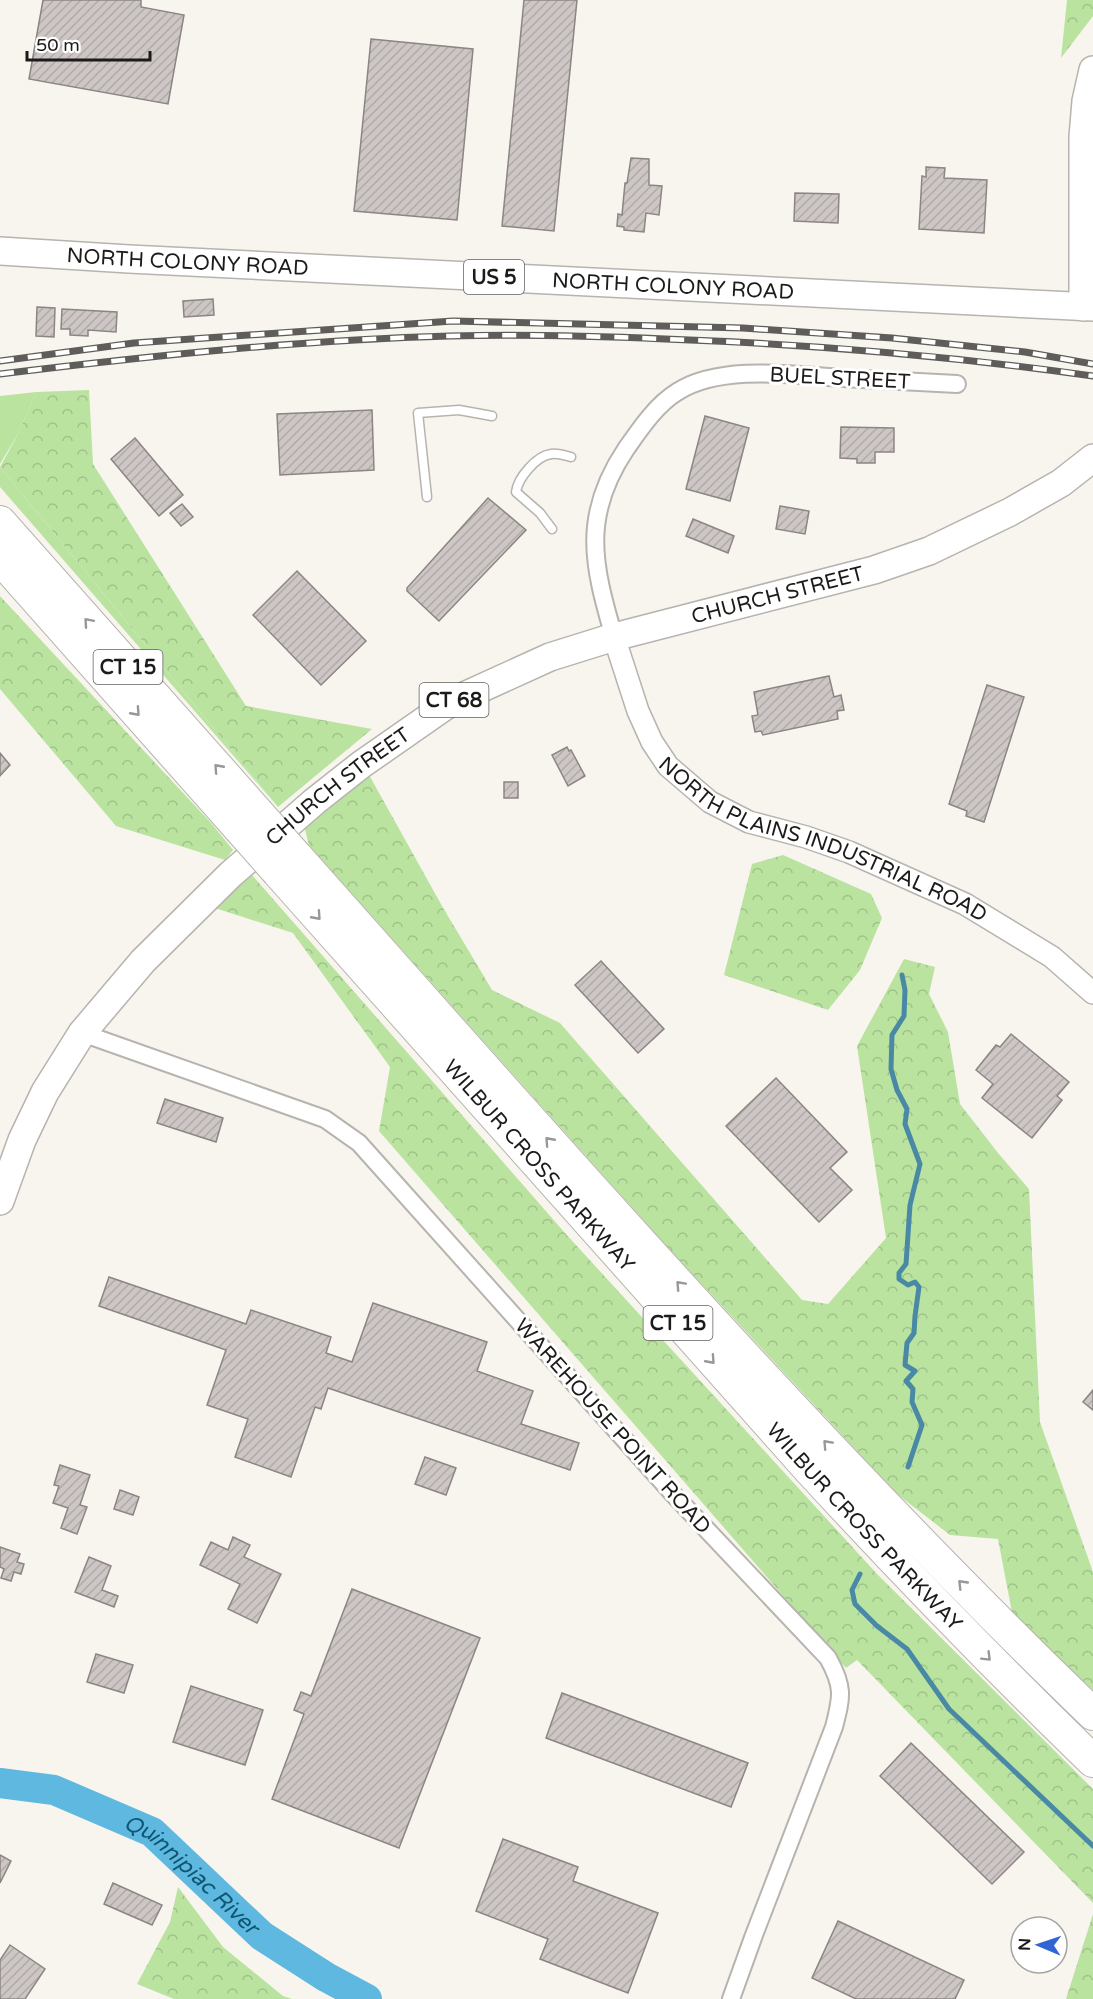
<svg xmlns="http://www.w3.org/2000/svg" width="1093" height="1999" viewBox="0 0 1093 1999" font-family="'Varela Round',sans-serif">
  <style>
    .green { fill: #bae3a0 }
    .forest { fill: url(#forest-crowns) }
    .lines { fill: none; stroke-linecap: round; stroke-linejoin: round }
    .stream { stroke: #4a89a5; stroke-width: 5 }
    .river { stroke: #5eb8e0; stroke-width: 30 }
    .building { fill: url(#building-hatch); stroke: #8b8583; stroke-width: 1.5 }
    .service-casing { stroke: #b7b3ae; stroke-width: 11 }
    .minor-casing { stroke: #b7b3ae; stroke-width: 20 }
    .tertiary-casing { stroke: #b7b3ae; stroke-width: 24 }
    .primary-casing { stroke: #b7b3ae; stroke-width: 30 }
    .motorway-casing { stroke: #b7b3ae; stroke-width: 34 }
    .service { stroke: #fff; stroke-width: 8 }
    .minor { stroke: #fff; stroke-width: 16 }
    .tertiary { stroke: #fff; stroke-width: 21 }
    .primary { stroke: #fff; stroke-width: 27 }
    .motorway { stroke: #fff; stroke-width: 32 }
    .rail-casing { stroke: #5f5d5a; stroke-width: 7 }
    .rail { stroke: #fff; stroke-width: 4.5; stroke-dasharray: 14; stroke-linecap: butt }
    .motorway-bridge-casing { stroke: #b7b3ae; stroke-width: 34; stroke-linecap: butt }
    .motorway-bridge { stroke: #fff; stroke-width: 32 }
    .oneway { stroke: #999898 }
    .labels { text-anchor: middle; stroke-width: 6; stroke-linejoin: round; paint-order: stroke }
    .shield { fill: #fff; stroke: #615f5f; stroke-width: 1.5 }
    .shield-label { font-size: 20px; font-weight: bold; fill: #1d1b1a }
    .street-label { font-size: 21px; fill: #1d1b1a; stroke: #fff }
    .water-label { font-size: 22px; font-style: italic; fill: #0d5772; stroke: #fff }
  </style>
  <defs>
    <pattern id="forest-crowns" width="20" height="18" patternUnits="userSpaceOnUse" patternTransform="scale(1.5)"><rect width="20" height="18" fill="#bae3a0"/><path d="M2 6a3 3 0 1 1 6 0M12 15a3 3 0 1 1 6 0" fill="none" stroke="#9fc289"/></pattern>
    <pattern id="building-hatch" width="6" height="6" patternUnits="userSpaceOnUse" patternTransform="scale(1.5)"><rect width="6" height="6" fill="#cdc6c4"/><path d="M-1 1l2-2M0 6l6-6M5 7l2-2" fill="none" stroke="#b0aaa8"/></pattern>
  </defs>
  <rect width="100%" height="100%" fill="#f8f5ef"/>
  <g class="green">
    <path d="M36,392l-17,40 -19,32v-68z"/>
    <path d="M0,467l278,340 -278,-320z"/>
  </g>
  <g class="forest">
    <path d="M1067,0h26v16l-32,42z"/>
    <path d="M89,390l4,74 153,242 126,23 -94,78 -278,-340 19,-35 17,-40z"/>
    <path d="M0,596l212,228 21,26 -8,10 -109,-34 -116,-137z"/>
    <path d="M368,773l74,133 50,84 68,33 242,277 26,4 58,-66 -29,-192 47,-87 31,8 -6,27 19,38 12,72 38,49 31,36 11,233 53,150v118l-80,-72 -15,-79 -48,-4 -53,-41 -227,-244 -361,-404 -5,-21z"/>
    <path d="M783,855l88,39 11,24 -22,52 -32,40 -104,-35 28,-111z"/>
    <path d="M246,868l319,365 313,342 215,214v114l-236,-243 -11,8 -467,-537 11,-64 -97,-134 -78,-25z"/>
    <path d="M178,1887l45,60 60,49 9,3h-118l-37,-15 33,-62z"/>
    <path d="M1093,1914v85h-27z"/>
  </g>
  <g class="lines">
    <g class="stream">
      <path d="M902,975l3,15 -1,26 -12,19 -1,34 6,21 10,19 -2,15 15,40 -10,41 -4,59 -7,9v6l9,6 7,-3 4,5 -4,29 -1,17 -7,10 -2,22 10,6 -9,10 7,8 -1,13 10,23 -14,42"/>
      <path d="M860,1574l-8,16 3,14 22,22 30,23 42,60 144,137"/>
    </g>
    <path class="river" id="s1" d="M0,1783l54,7 98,42 110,104 64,41 41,22"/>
  </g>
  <g class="building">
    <path d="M43,0h98v7l43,8 -16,89 -139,-25z"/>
    <path d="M524,0h53l-23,231 -52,-5z"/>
    <path d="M371,39l102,10 -16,171 -103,-9z"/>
    <path d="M631,158l18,1v26l13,1 -3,29 -13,-2 -2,19 -20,-2v-3l-7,-1 1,-12 4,1 3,-32h2z"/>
    <path d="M926,167l19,1 -1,10 43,2 -3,53 -65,-4 3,-53 4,1z"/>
    <path d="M795,193l44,1 -1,29 -44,-2z"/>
    <path d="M213,299l1,16 -30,2 -1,-16z"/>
    <path d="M37,307l18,1 -1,29 -18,-1z"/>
    <path d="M62,309l55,3 -1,20 -28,-2v6l-18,-1v-6h-9z"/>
    <path d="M372,410l2,60 -94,5 -3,-61z"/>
    <path d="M705,416l44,12 -19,73 -44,-12z"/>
    <path d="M841,427l53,1v24h-19v11h-18v-4l-17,-1z"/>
    <path d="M135,438l48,57 -24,21 -48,-57z"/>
    <path d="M488,498l38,32 -87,91 -32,-30v-3z"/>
    <path d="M182,504l11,13 -12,9 -11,-13z"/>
    <path d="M780,506l29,5 -4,23 -29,-5z"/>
    <path d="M693,519l41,17 -6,17 -42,-17z"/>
    <path d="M297,571l69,70 -45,44 -68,-70z"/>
    <path d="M829,676l5,21 7,-2 3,15 -7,1 1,8 -75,16 -2,-4 -6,1 -3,-16 6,-1 -4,-23z"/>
    <path d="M987,685l37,12 -40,125 -18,-6 1,-5 -18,-7z"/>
    <path d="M567,747l2,4 2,-1 14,26 -17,10 -16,-31z"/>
    <path d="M0,753l10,12 -10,11z"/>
    <rect x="504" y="782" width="14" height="16"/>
    <path d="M601,961l63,68 -26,24 -63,-68z"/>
    <path d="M1011,1034l58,48 -12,14 5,4 -30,38 -50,-40 11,-14 -17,-14 20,-25 4,2z"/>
    <path d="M776,1078l71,74 -17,16 22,22 -33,32 -93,-96z"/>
    <path d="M165,1099l58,19 -7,24 -59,-19z"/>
    <path d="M109,1277l137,47 5,-14 80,27 -5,16 26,9 21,-59 114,39 -10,29 56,20 -12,33 58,19 -9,27 -242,-82 -7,21 -6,-2 -24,70 -56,-20 13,-38 -41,-14 19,-55 -127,-44z"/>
    <path d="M1093,1390v20l-10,-8z"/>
    <path d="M425,1457l31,11 -10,27 -31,-11z"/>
    <path d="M60,1465l30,10 -10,30 7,2 -10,27 -16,-6 7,-20 -15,-5 6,-17 -5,-1z"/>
    <path d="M120,1490l19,7 -6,18 -19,-6z"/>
    <path d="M233,1537l17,8 -6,12 37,17 -24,49 -29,-14 12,-25 -40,-19 11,-23 17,8z"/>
    <path d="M0,1547l20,7 -3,8 7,2 -3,10 -7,-2 -3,9 -10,-3 3,-9 -4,-2z"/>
    <path d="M89,1557l22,9 -9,24 16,6 -4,11 -39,-15z"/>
    <path d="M352,1589l128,49 -81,210 -127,-49 32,-85 -10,-4 7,-18 10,4z"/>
    <path d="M96,1654l37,11 -9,28 -37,-11z"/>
    <path d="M191,1686l72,24 -18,55 -72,-23z"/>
    <path d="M562,1693l186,70 -17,44 -185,-69z"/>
    <path d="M911,1743l113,109 -32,32 -112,-108z"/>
    <path d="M503,1839l75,28 -5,14 85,32 -30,80 -88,-34 8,-20 -72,-28z"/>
    <path d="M0,1855l11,6 -11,22z"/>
    <path d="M113,1883l49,22 -10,20 -48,-21z"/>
    <path d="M838,1921l126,59 -9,19h-99l-44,-21z"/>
    <path d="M10,1945l35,24 -20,30h-25v-39z"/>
  </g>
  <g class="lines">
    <g class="service-casing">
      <g id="service">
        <path d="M427,497l-9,-84 41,-3 33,6"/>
        <path d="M552,529l-12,-16 -24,-21c2,-14 20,-36 35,-38 6,-1 13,1 20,3"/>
      </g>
    </g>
    <g class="minor-casing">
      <g id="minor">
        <path d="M614,637c-21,-72 -33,-121 12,-188 14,-20 30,-44 51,-57 43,-28 118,-17 166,-14 38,2 76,4 114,6"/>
        <path d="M82,1033l243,86 34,24 315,352 154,163c16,29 14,38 6,69l-80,208 -23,64"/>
      </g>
    </g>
    <g class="tertiary-casing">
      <g id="tertiary">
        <path id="s2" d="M614,637l24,74 14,31 16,24 42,36 39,20 57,15 43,15 116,52 87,53 41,36"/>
      </g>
    </g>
    <g class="primary-casing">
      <g id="primary">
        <path id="s3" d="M0,251l129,8 964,48"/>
        <path d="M1083,307v-170l3,-36 7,-31"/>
        <path id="s4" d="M0,1201l22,-61 23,-48 37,-59 61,-72 88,-87 84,-73 47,-37 89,-62 99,-45 64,-20 260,-67 55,-19 81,-39 51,-29 32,-25"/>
      </g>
    </g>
    <g class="motorway-casing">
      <g id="motorway">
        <path d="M0,522l257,290"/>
        <path d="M0,558l240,271"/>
        <path d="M296,856c259,291 516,587 797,858"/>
        <path id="s5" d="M278,872l531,597c92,100 186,197 284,292"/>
      </g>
    </g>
    <use href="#service" class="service"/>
    <use href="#minor" class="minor"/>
    <use href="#tertiary" class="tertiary"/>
    <use href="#primary" class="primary"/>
    <use href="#motorway" class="motorway"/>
    <g class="rail-casing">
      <g id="rail">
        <path d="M0,361l134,-18 319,-22 290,7 149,10 133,14 68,12"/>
        <path d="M0,374c150,-18 299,-34 450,-38 72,-2 144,0 215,3 143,5 286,17 428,37"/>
      </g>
    </g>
    <use href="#rail" class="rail"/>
    <g class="motorway-bridge-casing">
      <g id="motorway-bridge">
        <path d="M257,812l39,44"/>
        <path d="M240,829l38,43"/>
      </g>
    </g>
    <use href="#motorway-bridge" class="motorway-bridge"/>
  </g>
  <defs><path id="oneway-chevron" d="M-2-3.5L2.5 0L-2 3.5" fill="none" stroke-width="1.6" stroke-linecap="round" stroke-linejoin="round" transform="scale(1.5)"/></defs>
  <g class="oneway">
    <use href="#oneway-chevron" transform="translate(88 622) rotate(-131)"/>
    <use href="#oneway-chevron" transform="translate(136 712) rotate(48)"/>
    <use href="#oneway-chevron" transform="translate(218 768) rotate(-132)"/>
    <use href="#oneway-chevron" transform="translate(317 916) rotate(48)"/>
    <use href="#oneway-chevron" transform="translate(549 1141) rotate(-132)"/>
    <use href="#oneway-chevron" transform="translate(680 1285) rotate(-133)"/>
    <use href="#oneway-chevron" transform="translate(711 1360) rotate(48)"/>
    <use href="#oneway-chevron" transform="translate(827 1444) rotate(-133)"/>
    <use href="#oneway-chevron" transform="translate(962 1584) rotate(-134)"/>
    <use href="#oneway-chevron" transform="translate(987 1657) rotate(45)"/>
  </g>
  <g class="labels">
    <g class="shield">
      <rect x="464" y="260" width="60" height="34" rx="4.5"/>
      <rect x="93.5" y="650" width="69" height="34" rx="4.5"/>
      <rect x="419.5" y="683" width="69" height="34" rx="4.5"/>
      <rect x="643.5" y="1306" width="69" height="34" rx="4.5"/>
    </g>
    <g class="shield-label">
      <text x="494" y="284">US 5</text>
      <text x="128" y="674">CT 15</text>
      <text x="454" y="707">CT 68</text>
      <text x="678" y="1330">CT 15</text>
    </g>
    <g class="street-label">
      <text dy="7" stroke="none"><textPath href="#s3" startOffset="188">NORTH COLONY ROAD</textPath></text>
      <text dy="7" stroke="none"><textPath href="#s3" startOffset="674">NORTH COLONY ROAD</textPath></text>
      <text transform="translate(840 378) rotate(3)" y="7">BUEL STREET</text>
      <text dy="7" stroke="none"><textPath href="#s4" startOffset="1030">CHURCH STREET</textPath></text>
      <text dy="7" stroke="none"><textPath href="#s4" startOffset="544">CHURCH STREET</textPath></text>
      <text dy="7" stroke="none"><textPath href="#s2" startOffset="314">NORTH PLAINS INDUSTRIAL ROAD</textPath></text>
      <text dy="7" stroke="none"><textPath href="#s5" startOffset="393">WILBUR CROSS PARKWAY</textPath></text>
      <text transform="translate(613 1426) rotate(48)" y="7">WAREHOUSE POINT ROAD</text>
      <text dy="7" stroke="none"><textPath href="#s5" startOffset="879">WILBUR CROSS PARKWAY</textPath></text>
    </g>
    <g class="water-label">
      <text dy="8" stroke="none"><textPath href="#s1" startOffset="218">Quinnipiac River</textPath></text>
    </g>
  </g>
  <g transform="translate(1039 1945) rotate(272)"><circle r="28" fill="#ffffff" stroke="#a5a4a3" stroke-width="1.5"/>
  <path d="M0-4.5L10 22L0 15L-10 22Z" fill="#2f66d4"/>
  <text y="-9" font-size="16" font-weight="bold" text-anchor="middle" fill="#1d1b1a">N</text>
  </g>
  <path d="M27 51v9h123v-9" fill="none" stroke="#1d1b1a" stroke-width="3"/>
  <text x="36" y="51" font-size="18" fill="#1d1b1a" stroke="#ffffff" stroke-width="4.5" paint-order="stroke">50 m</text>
</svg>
